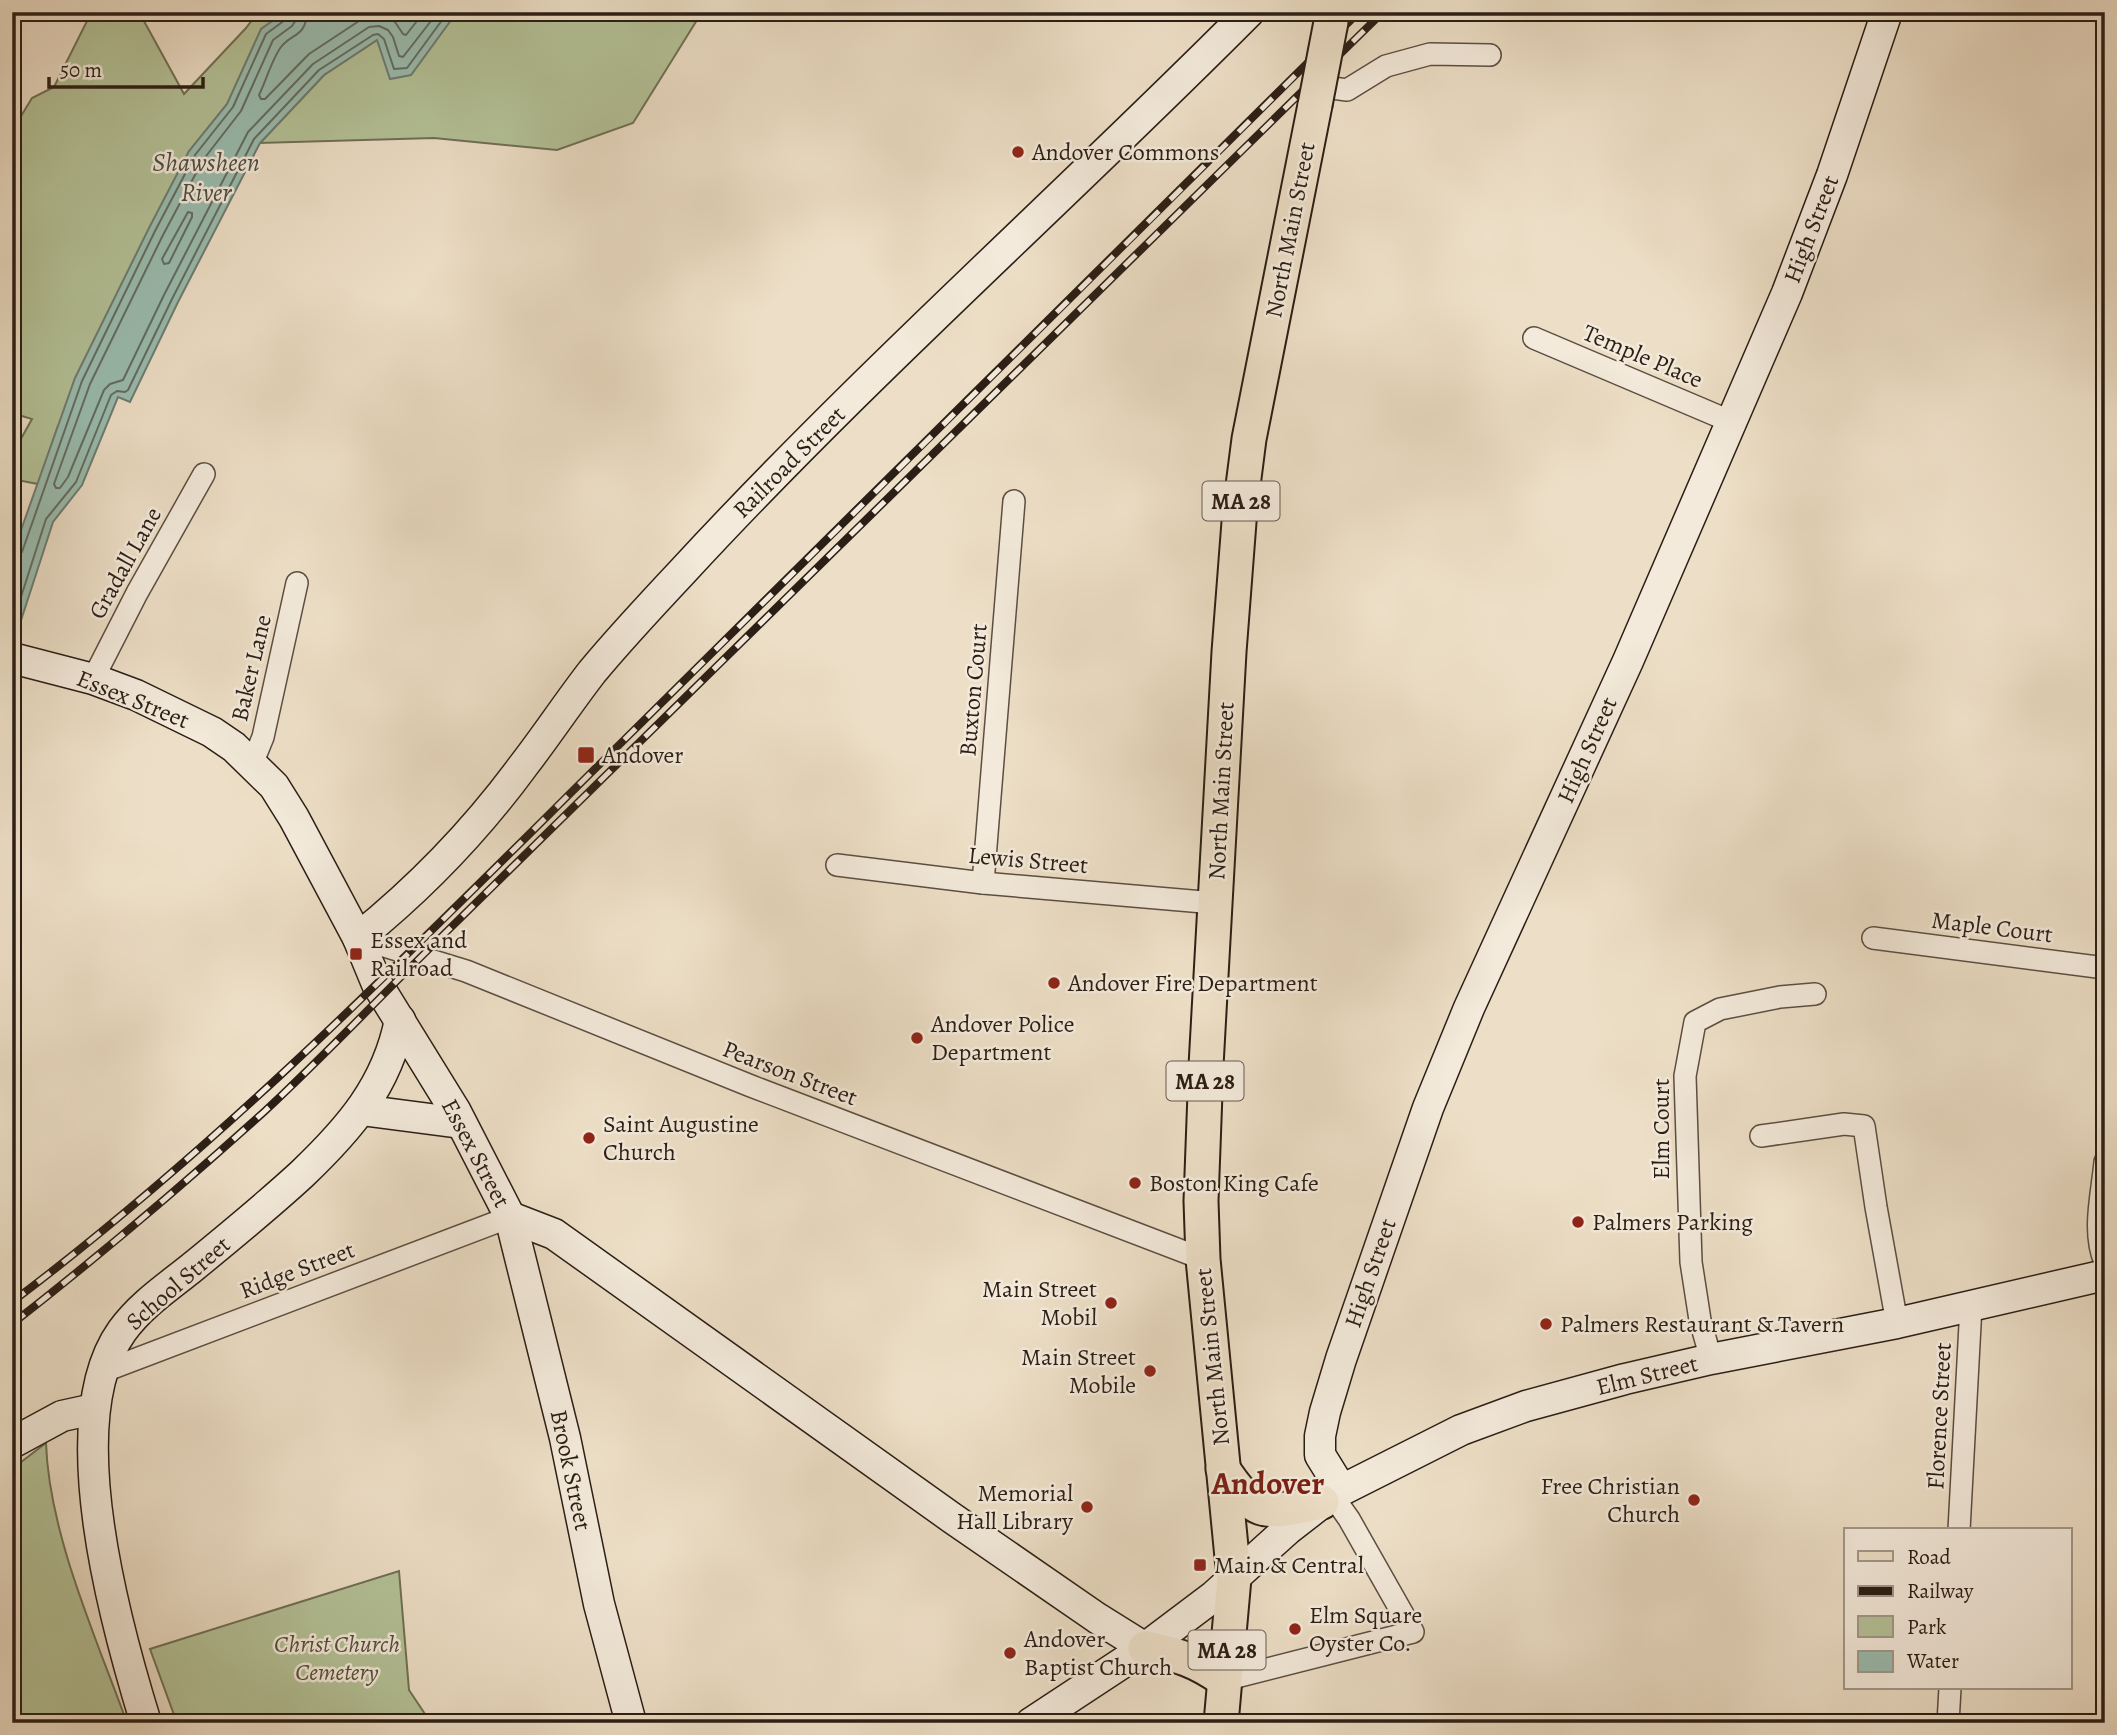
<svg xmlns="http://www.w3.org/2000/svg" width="2117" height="1735" viewBox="0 0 2117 1735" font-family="Alegreya,serif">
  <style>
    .green { fill: #b4c298; stroke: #707056; stroke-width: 2 }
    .water { fill: #9abdb0; stroke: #6e7d72; stroke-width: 2 }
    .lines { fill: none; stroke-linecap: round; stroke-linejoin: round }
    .shore { stroke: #626e62; stroke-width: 2 }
    .street-casing { stroke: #5c4e42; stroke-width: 24 }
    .secondary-casing { stroke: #2b1e15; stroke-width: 33 }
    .primary-casing { stroke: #2b1e15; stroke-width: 37 }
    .street { stroke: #f3eadb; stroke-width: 21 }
    .secondary { stroke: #f3eadb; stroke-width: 30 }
    .primary { stroke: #eddfc7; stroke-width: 33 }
    .rail-casing { stroke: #2b1e15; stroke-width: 8 }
    .rail { stroke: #f3eadb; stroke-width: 5; stroke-dasharray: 16; stroke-linecap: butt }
    .primary-bridge-casing { stroke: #2b1e15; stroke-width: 37; stroke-linecap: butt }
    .primary-bridge { stroke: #eddfc7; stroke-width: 33 }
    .poi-dot { fill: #8f2418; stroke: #f3eadb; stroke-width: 2.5 }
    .labels { text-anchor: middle; stroke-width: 5; stroke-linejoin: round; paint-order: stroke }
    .shield { fill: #f3eadb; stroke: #675b50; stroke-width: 2 }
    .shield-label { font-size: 23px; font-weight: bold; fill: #2b1e15 }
    .poi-label { font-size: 24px; fill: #2b1e15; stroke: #f3eadb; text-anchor: start }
    .street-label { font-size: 24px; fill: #2b1e15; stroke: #f3eadb }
    .park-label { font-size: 24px; font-style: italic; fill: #544f3c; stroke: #f3eadb }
    .water-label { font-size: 26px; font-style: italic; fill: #4c4e44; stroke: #f3eadb }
    .district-label { font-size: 32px; font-weight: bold; fill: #7a1f14; stroke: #f3eadb }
  </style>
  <rect width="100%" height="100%" fill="#eddfc7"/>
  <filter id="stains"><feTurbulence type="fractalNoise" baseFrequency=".00286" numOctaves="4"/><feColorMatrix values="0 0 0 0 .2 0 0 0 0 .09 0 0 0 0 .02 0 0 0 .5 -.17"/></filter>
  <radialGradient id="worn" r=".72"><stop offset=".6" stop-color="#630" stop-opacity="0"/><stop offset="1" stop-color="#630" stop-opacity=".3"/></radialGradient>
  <g class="green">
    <path d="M101,12h38l45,82 62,-66 12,-16h60l-260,414 -20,58 -21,-4 1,-36 14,-25 -20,-6v-282l20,-33 22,-11 33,-66 11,-4z"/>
    <path d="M441,12h261l-69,111 -76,27 -123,-12 -174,5 64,-68 56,-37z"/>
    <path d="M46,1443c3,91 50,194 81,280h-115v-254z"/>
    <path d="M399,1571l10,119 22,33h-254l-27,-74z"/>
  </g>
  <path class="water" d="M285,12h172l-46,63 -21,4 -13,-39 -53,35 -64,68 -82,159 -48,100 -12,-5 -36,88 -29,37 -41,126v-87l8,-28 55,-155 74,-150 40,-77 38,-47 34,-75z"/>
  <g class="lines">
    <g class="shore">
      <path d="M297,12l-1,8 -4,6 -19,14 -32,71 -38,49 -40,75 -73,149 -36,100 2,4h4l8,-11 36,-87 6,-6 13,-4 41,-85 84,-163 65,-68 56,-37 10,-1 9,4 5,7 6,19 4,1 35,-45"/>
      <path d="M307,12c-1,25 -15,21 -26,35 -9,12 -15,34 -22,48l2,4h4l44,-45 56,-37 10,-2 13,2 7,5 8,12 3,1 18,-23"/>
      <path d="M188,212l4,1v4l-23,46 -5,1 -2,-5z"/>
      <path d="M12,557l6,-1 4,-4 60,-171 73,-150 40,-76 38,-48 33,-73 19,-14 3,-8"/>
      <path d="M12,625l34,-106 30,-37 35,-87 6,-4 8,1 3,-2 44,-91 82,-160 65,-69 54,-35 5,-1 6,5 10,30 13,-1 41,-56"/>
    </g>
    <g class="street-casing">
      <g id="street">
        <path d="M1318,86l29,4 39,-24 44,-12 60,1"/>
        <path d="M1534,338l198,84"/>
        <path d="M93,679l44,-86 67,-119"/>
        <path d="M252,764l11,-27 34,-154"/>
        <path d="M837,865l146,18 232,20"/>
        <path d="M983,883l31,-382"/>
        <path d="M358,938l108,33 285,115 452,173"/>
        <path d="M1873,938l232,30"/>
        <path d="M1761,1136l83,-12 20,2 12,81 21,116"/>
        <path d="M2105,1162c-3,32 -13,70 0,100"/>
        <path d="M1711,1359l-11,-39 -9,-58 -6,-186 10,-54 25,-13 60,-12 35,-3"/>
        <path d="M102,1372l408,-155"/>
        <path d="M1959,1530l12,-224"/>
        <path d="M1224,1680l189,-48 -64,-113 -17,-24"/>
        <path d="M1948,1723l2,-35"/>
      </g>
    </g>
    <g class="secondary-casing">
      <g id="secondary">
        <path d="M12,658l81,21 43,16 76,37 22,15 40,39 20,32 64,120 19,46 79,128 54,105 55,221 34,166 32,119"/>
        <path d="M358,938c62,-50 118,-108 165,-172 24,-31 45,-63 69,-94 29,-35 60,-68 91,-101 180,-195 379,-371 566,-559"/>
        <path d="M361,1110l100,13"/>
        <path d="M510,1217l44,17 398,284 145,100 48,30"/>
        <path d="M12,1443l50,-27 32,-7"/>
        <path d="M1341,1489l-21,-34v-19l5,-24 16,-53 87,-251 41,-100 159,-347 159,-368 45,-118 55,-163"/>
        <path d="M146,1723c-30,-97 -88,-303 -24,-392 18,-25 43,-42 67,-61 38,-31 76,-62 113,-96 47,-45 85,-88 98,-154"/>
        <path d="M1031,1723l114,-75 69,-52 73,-66 45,-35 129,-65 65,-24 99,-27 86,-20 186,-36 208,-48"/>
      </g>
    </g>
    <g class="primary-casing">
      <g id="primary">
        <path d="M1223,1469c34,51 43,44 99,33"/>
        <path d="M1145,1648c33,7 51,12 79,32"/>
        <path d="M1221,1723l13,-145 -31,-319 -2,-58 5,-135 23,-414 11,-143 9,-70 66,-334"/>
      </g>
    </g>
    <use href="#street" class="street"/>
    <use href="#secondary" class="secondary"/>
    <use href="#primary" class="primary"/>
    <g class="rail-casing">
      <g id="rail">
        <path d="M12,1302c220,-166 412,-364 608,-558 246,-243 493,-487 739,-732"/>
        <path d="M12,1324c87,-68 171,-139 253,-213 57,-53 111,-110 167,-165l951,-934"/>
      </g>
    </g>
    <use href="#rail" class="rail"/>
    <g class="primary-bridge-casing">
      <path id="primary-bridge" d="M1315,105l16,-83"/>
    </g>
    <use href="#primary-bridge" class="primary-bridge"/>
  </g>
  <g class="poi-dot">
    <circle cx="1018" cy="152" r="7"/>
    <rect x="577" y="746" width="18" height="18" rx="3.5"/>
    <rect x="349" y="947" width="14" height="14" rx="3.5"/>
    <circle cx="1054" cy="983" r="7"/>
    <circle cx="917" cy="1038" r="7"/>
    <circle cx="589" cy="1138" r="7"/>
    <circle cx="1135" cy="1183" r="7"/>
    <circle cx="1578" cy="1222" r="7"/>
    <circle cx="1111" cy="1303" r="7"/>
    <circle cx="1546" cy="1324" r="7"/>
    <circle cx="1150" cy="1371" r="7"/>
    <circle cx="1694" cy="1500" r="7"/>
    <circle cx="1087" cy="1507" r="7"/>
    <rect x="1193" y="1558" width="14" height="14" rx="3.5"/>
    <circle cx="1295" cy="1629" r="7"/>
    <circle cx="1010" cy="1653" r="7"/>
  </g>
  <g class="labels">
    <g class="shield">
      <rect x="1202.5" y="481.5" width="77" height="39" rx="5"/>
      <rect x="1166.5" y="1061.5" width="77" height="39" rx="5"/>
      <rect x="1188.5" y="1630.5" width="77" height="39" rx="5"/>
    </g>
    <g class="shield-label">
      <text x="1241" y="509">MA 28</text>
      <text x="1205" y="1089">MA 28</text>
      <text x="1227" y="1658">MA 28</text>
    </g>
    <g class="poi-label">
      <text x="1032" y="160">Andover Commons</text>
      <text x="602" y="763">Andover</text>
      <text x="370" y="948">Essex and<tspan x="370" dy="28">Railroad</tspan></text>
      <text x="1068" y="991">Andover Fire Department</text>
      <text x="931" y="1032">Andover Police<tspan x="931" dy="28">Department</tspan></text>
      <text x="603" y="1132">Saint Augustine<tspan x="603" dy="28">Church</tspan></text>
      <text x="1149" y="1191">Boston King Cafe</text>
      <text x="1592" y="1230">Palmers Parking</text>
      <text x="1097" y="1297" text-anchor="end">Main Street<tspan x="1097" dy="28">Mobil</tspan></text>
      <text x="1560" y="1332">Palmers Restaurant &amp; Tavern</text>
      <text x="1136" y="1365" text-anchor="end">Main Street<tspan x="1136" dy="28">Mobile</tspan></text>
      <text x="1680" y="1494" text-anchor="end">Free Christian<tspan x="1680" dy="28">Church</tspan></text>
      <text x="1073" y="1501" text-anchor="end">Memorial<tspan x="1073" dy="28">Hall Library</tspan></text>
      <text x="1214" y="1573">Main &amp; Central</text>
      <text x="1309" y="1623">Elm Square<tspan x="1309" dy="28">Oyster Co.</tspan></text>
      <text x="1024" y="1647">Andover<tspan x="1024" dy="28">Baptist Church</tspan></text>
    </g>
    <g class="street-label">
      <text transform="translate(1811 229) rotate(-69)" y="8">High Street</text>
      <text transform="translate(1290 230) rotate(-79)" y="8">North Main Street</text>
      <text transform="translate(1643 356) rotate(23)" y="8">Temple Place</text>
      <text transform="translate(789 462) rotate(-45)" y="8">Railroad Street</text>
      <text transform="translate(125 563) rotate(-61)" y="8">Gradall Lane</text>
      <text transform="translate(251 668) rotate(-77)" y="8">Baker Lane</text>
      <text transform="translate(973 690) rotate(-85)" y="8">Buxton Court</text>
      <text transform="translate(133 699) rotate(22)" y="8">Essex Street</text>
      <text transform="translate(1587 750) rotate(-66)" y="8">High Street</text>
      <text transform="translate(1221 791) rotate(-87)" y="8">North Main Street</text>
      <text transform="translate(1028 860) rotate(5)" y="8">Lewis Street</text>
      <text transform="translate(1992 927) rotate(7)" y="8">Maple Court</text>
      <text transform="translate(790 1073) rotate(21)" y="8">Pearson Street</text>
      <text transform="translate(1661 1129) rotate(-90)" y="8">Elm Court</text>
      <text transform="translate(476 1153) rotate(62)" y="8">Essex Street</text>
      <text transform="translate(297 1270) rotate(-21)" y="8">Ridge Street</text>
      <text transform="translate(1370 1273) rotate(-71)" y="8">High Street</text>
      <text transform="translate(178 1283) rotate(-41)" y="8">School Street</text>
      <text transform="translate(1212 1357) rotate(-96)" y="8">North Main Street</text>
      <text transform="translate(1647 1375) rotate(-14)" y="8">Elm Street</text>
      <text transform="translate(1939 1416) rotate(-87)" y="8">Florence Street</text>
      <text transform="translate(571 1470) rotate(78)" y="8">Brook Street</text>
    </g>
    <g class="park-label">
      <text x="337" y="1652">Christ Church<tspan x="337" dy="28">Cemetery</tspan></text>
    </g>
    <g class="water-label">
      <text x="206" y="171">Shawsheen<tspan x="206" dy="30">River</tspan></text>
    </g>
    <g class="district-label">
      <text x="1268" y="1494">Andover</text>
    </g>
  </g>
  <rect width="2117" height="1735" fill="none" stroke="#eddfc7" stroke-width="42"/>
  <rect x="14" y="14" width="2089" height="1707" fill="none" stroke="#2b1e15" stroke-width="3.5"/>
  <rect x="21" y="21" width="2075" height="1693" fill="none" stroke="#2b1e15" stroke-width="2"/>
  <rect x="1844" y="1528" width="228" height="161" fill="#f3eadb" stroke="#a3988c" stroke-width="2"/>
  <rect x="1858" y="1551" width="35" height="10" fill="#eddfc7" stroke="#a3988c" stroke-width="2"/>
  <text x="1907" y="1564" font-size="21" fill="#2b1e15">Road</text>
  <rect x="1858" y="1586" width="35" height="10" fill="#2b1e15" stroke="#a3988c" stroke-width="2"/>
  <text x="1907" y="1598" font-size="21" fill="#2b1e15">Railway</text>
  <rect x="1858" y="1616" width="35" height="21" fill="#b4c298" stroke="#a3988c" stroke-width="2"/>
  <text x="1907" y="1634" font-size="21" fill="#2b1e15">Park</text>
  <rect x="1858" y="1651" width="35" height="21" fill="#9abdb0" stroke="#a3988c" stroke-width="2"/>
  <text x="1907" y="1668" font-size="21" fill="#2b1e15">Water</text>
  <path d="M49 77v10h154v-10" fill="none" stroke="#2b1e15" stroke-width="3.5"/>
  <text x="60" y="77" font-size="21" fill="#2b1e15" stroke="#f3eadb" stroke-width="5" paint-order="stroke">50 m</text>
  <rect width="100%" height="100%" filter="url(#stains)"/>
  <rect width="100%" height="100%" fill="url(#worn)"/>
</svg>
